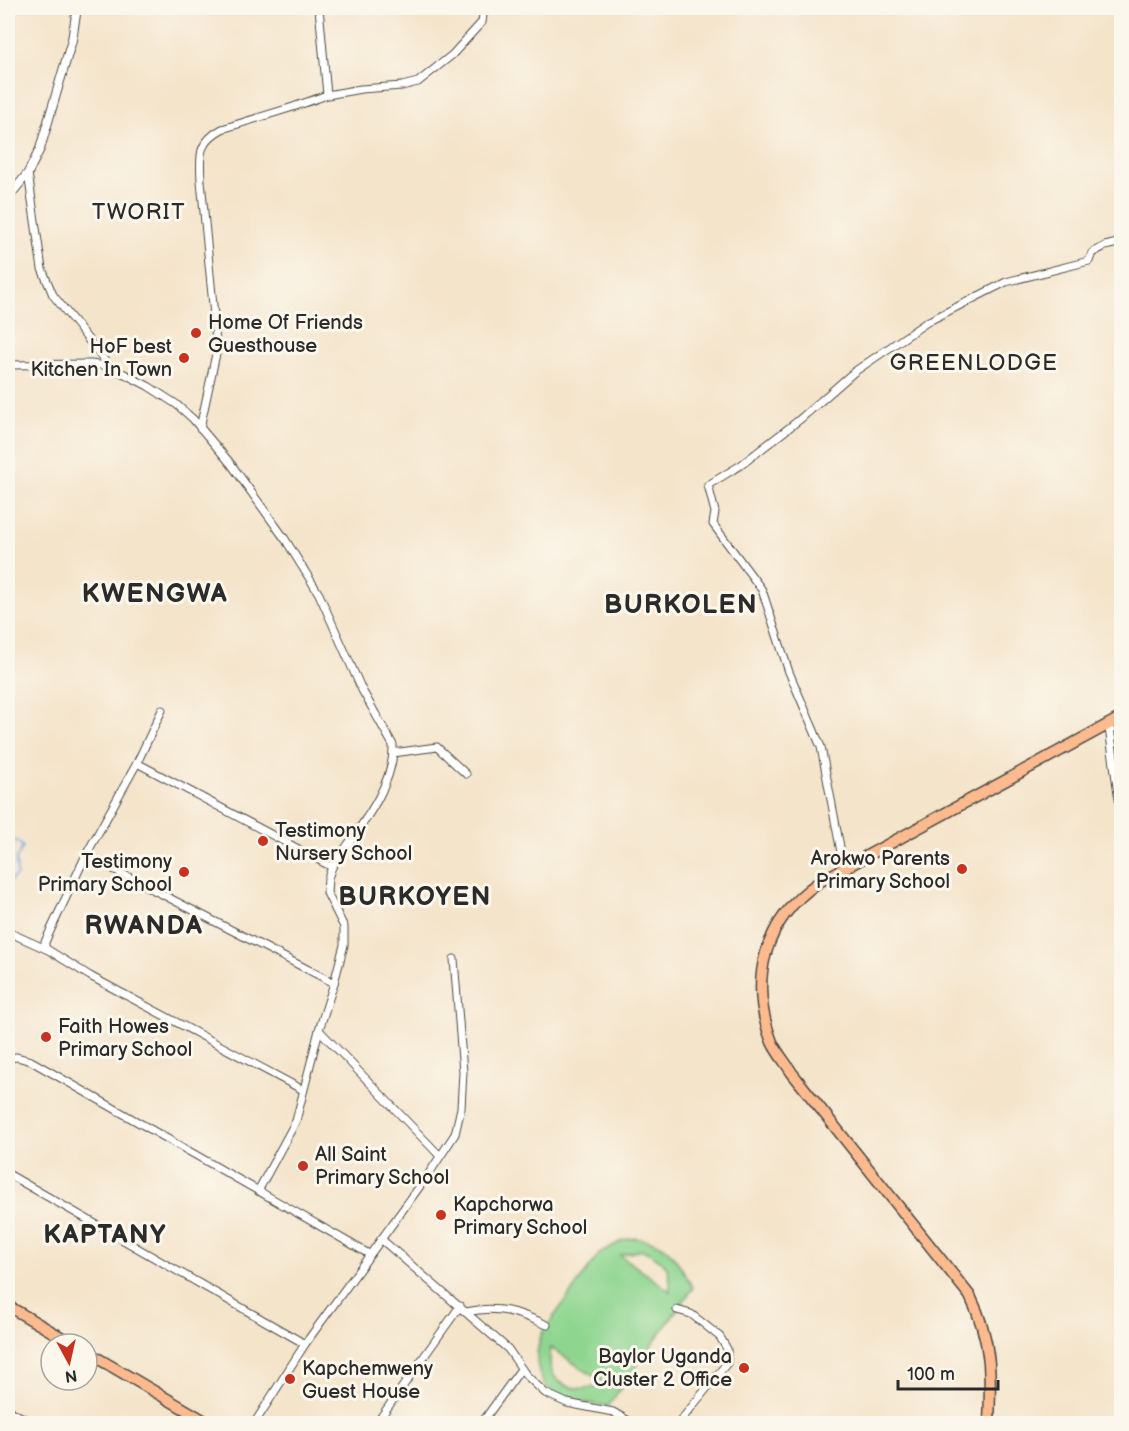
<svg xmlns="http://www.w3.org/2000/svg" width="1129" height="1431" viewBox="0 0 1129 1431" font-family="'Balsamiq Sans',sans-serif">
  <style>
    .green { fill: #8ed58f; stroke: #5c805d; stroke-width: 1.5; fill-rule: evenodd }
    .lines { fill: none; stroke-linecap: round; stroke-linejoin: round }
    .stream { stroke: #78a9e3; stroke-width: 2 }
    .minor-casing { stroke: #494743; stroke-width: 9 }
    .tertiary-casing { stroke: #494743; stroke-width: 10 }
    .primary-casing { stroke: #494743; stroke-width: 13 }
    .minor { stroke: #fff; stroke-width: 7 }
    .tertiary { stroke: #fff; stroke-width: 8 }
    .primary { stroke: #fcba8e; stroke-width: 10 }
    .poi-dot { fill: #c8321e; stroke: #fbf7ec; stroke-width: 2 }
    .labels { text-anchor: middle; stroke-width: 6; stroke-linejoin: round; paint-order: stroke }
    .poi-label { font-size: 20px; fill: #2b2b2b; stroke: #fbf7ec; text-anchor: start }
    .quarter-label { font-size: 22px; letter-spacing: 1.5px; fill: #2b2b2b; stroke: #fbf7ec }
    .district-label { font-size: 26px; font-weight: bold; letter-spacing: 1.5px; fill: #2b2b2b; stroke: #fbf7ec }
  </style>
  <rect width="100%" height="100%" fill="#fbf7ec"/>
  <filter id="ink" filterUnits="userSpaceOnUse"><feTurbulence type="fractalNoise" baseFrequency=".0167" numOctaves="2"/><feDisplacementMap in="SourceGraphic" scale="12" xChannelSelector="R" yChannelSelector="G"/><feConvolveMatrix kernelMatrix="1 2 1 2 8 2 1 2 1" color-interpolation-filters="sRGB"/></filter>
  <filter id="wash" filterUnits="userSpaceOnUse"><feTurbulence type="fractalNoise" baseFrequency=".008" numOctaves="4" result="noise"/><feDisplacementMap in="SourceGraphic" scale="24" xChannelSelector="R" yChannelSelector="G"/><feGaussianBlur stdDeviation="1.35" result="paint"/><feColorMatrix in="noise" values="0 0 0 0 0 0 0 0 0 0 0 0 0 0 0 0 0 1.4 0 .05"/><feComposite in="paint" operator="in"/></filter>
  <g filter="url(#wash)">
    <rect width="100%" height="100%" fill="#f4e4ca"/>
    <path class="green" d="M635,1238c37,4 40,20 58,50l-85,118c-14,-2 -38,-4 -51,-11 -23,-13 -23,-41 -15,-62l57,-79 24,-14zM643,1250c22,11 28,16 27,41l-50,-36zM551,1348l53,35v1c-31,11 -60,1 -53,-36z"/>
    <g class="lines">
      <g class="stream">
        <path d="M8,791v1"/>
        <path d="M8,813l2,6 -2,4"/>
        <path d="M8,836l1,4 8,1 6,6 -7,12 1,16 -9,8"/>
      </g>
    </g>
  </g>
  <g filter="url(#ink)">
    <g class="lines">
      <g class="minor-casing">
        <g id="minor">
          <path d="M319,8l8,87"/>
          <path d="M28,173l14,96 11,26 56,71 39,20 28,18 17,15 38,45 54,75 34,55 43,96 31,55c2,43 -38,88 -61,122l-4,11 -1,15 17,34v18l-10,38 -15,47 -23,91 -38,70"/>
          <path d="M8,365l82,-1 19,2"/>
          <path d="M200,428l16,-74 -1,-28 -14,-145c-1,-25 -4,-38 21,-52l71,-22 34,-12 34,-6 41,-3 16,-4 34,-27 30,-33 1,-7 -2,-7"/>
          <path d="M162,710l-25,53 -51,92 -41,87v6l45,28 213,114"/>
          <path d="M393,753l44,-6 29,27"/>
          <path d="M137,763l195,104"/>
          <path d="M86,855l248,128"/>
          <path d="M844,868l-23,-121 -32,-75 -27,-82 -49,-66 2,-12 -7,-27 33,-20 58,-45 55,-48 73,-50 79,-40 83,-21 3,-8 13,-7 17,-4"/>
          <path d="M8,932l38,17"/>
          <path d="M319,1030l121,126"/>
          <path d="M8,1058l9,-1 14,4 338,193"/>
          <path d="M8,1174l297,170"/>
          <path d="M381,1239l127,110 18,26 19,18 22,10 46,9 21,12"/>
          <path d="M677,1310l14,4 13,10 16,13 7,12v14l-49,61"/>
          <path d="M466,1312c32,-7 52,0 81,13"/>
          <path d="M8,1410l26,14"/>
          <path d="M254,1424l51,-80 123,-169 27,-41 6,-26 2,-36 -9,-113"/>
          <path d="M376,1424l84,-118"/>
          <path d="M481,1424l40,-55"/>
        </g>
      </g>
      <g class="tertiary-casing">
        <g id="tertiary">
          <path d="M8,198l20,-25 12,-24 32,-109 5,-32"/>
          <path d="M1109,724l13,96"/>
        </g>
      </g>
      <g class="primary-casing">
        <g id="primary">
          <path d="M8,1306l65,38"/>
          <path d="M87,1352l123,72"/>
          <path d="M989,1424c2,-48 3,-84 -19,-128l-178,-223c-6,-10 -15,-20 -20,-31 -24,-62 -8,-122 47,-160l303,-165"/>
        </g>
      </g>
      <use href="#minor" class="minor"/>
      <use href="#tertiary" class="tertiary"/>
      <use href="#primary" class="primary"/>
    </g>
  </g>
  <g class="poi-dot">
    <circle cx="196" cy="333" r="6"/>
    <circle cx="184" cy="358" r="6"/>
    <circle cx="263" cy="841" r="6"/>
    <circle cx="962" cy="869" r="6"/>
    <circle cx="184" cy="872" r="6"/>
    <circle cx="46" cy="1037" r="6"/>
    <circle cx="303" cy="1166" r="6"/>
    <circle cx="441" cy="1215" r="6"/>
    <circle cx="744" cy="1368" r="6"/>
    <circle cx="290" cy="1379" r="6"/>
  </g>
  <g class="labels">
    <g class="poi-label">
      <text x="208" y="329">Home Of Friends<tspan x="208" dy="23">Guesthouse</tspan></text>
      <text x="172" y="353" text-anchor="end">HoF best<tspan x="172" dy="23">Kitchen In Town</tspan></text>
      <text x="275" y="837">Testimony<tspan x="275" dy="23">Nursery School</tspan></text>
      <text x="950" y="865" text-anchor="end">Arokwo Parents<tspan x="950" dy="23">Primary School</tspan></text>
      <text x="172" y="868" text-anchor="end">Testimony<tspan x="172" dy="23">Primary School</tspan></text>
      <text x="58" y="1033">Faith Howes<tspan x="58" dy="23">Primary School</tspan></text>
      <text x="315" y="1161">All Saint<tspan x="315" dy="23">Primary School</tspan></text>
      <text x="453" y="1211">Kapchorwa<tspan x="453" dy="23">Primary School</tspan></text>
      <text x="732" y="1363" text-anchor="end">Baylor Uganda<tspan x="732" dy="23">Cluster 2 Office</tspan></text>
      <text x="302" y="1375">Kapchemweny<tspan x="302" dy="23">Guest House</tspan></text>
    </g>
    <g class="quarter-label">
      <text x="139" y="219">TWORIT</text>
      <text x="974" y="370">GREENLODGE</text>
    </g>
    <g class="district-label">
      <text x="155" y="602">KWENGWA</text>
      <text x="681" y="613">BURKOLEN</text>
      <text x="415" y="905">BURKOYEN</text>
      <text x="144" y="934">RWANDA</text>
      <text x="105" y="1243">KAPTANY</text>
    </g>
  </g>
  <rect width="1129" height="1431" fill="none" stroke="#fbf7ec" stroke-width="30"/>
  <g transform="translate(69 1362) rotate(172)"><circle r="28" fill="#fbf7ec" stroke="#a8a59f" stroke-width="1.5"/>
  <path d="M0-4.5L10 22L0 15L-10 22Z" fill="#c8321e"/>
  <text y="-9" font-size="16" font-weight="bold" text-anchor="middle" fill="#2b2b2b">N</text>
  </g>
  <path d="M898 1380v9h100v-9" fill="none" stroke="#2b2b2b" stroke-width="3"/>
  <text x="907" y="1380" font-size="18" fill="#2b2b2b" stroke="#fbf7ec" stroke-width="4.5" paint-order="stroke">100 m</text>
</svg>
